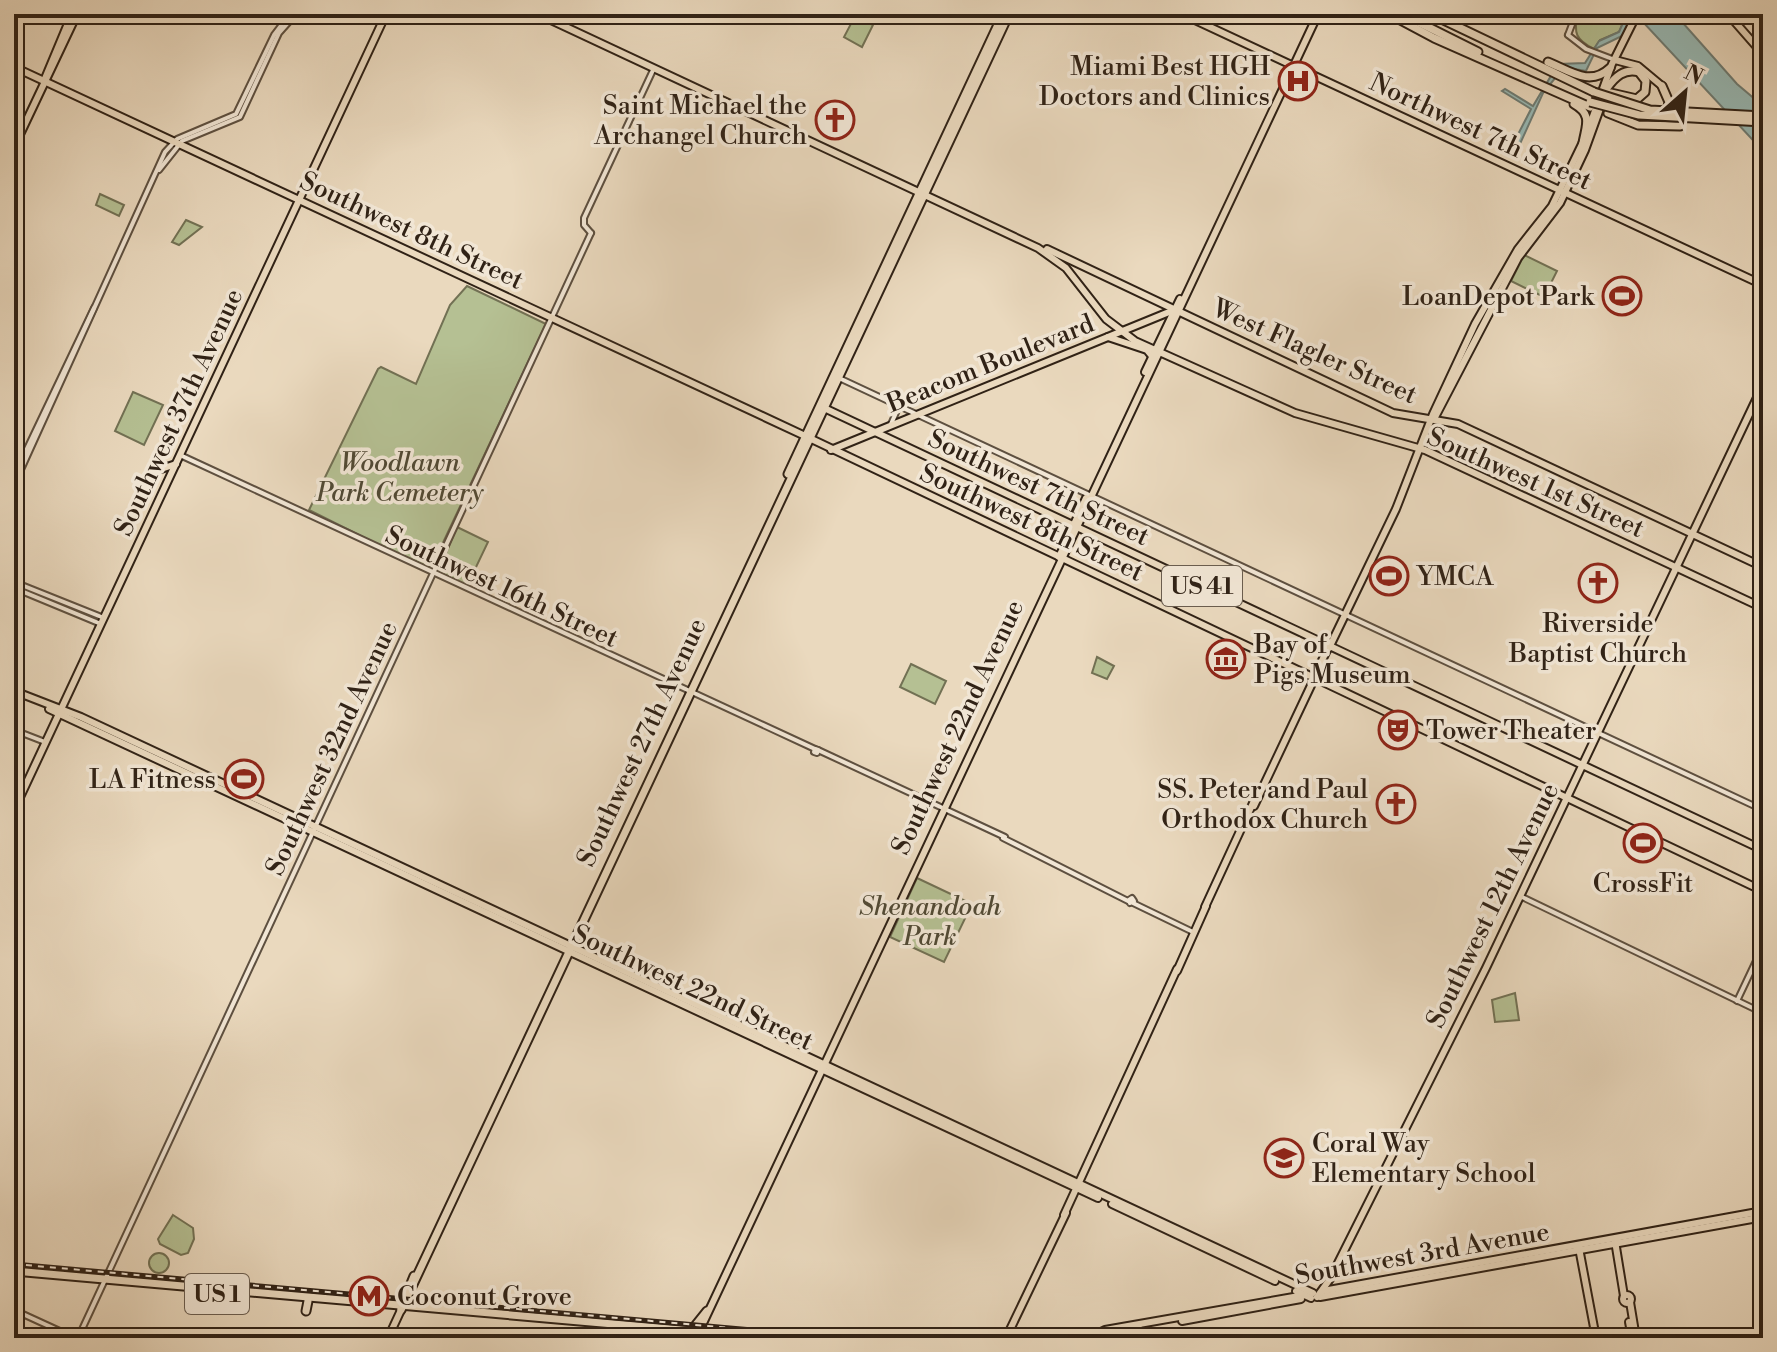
<svg xmlns="http://www.w3.org/2000/svg" width="1777" height="1352" viewBox="0 0 1777 1352" font-family="'Libre Bodoni',serif">
  <style>
    .green { fill: #b5c093; stroke: #727154; stroke-width: 2 }
    .water { fill: #98bab6; stroke: #6e7d76; stroke-width: 2 }
    .lines { fill: none; stroke-linecap: round; stroke-linejoin: round }
    .minor-casing { stroke: #5e5040; stroke-width: 8 }
    .major-casing { stroke: #302216; stroke-width: 10 }
    .highway-casing { stroke: #302216; stroke-width: 11 }
    .minor { stroke: #f1e6d5; stroke-width: 4 }
    .major { stroke: #ead9be; stroke-width: 6 }
    .highway { stroke: #ead9be; stroke-width: 7 }
    .rail-casing { stroke: #302216; stroke-width: 5 }
    .rail { stroke: #f1e6d5; stroke-width: 2; stroke-dasharray: 6; stroke-linecap: butt }
    .highway-bridge-casing { stroke: #302216; stroke-width: 11; stroke-linecap: butt }
    .highway-bridge { stroke: #ead9be; stroke-width: 7 }
    .labels { text-anchor: middle; stroke-width: 7; stroke-linejoin: round; paint-order: stroke }
    .shield { fill: #f1e6d5; stroke: #6a5d4f; stroke-width: 2 }
    .shield-label { font-size: 24px; font-weight: bold; fill: #302216 }
    .poi-label { font-size: 26px; fill: #302216; stroke: #f1e6d5; text-anchor: end }
    .street-label { font-size: 26px; fill: #302216; stroke: #f1e6d5 }
    .park-label { font-size: 26px; font-style: italic; fill: #514a35; stroke: #f1e6d5 }
  </style>
  <rect width="100%" height="100%" fill="#ead9be"/>
  <filter id="stains"><feTurbulence type="fractalNoise" baseFrequency=".0025" numOctaves="4"/><feColorMatrix values="0 0 0 0 .2 0 0 0 0 .09 0 0 0 0 .02 0 0 0 .5 -.17"/></filter>
  <radialGradient id="worn" r=".72"><stop offset=".6" stop-color="#630" stop-opacity="0"/><stop offset="1" stop-color="#630" stop-opacity=".3"/></radialGradient>
  <g class="green">
    <path d="M1578,14h49l-8,18 -19,8 -6,9c-18,-9 -21,-16 -16,-35z"/>
    <path d="M855,16l18,9 -11,22 -18,-10z"/>
    <path d="M100,194l24,11 -5,11 -23,-11z"/>
    <path d="M186,220l16,7 -23,18 -7,-3z"/>
    <path d="M1524,255l33,16 -13,26 -33,-16z"/>
    <path d="M467,286l79,38 -114,242 -5,3 -118,-59 69,-141 3,-2 35,17 34,-79z"/>
    <path d="M133,392l30,13 -19,40 -29,-14z"/>
    <path d="M457,527l31,15 -21,44 -29,-14z"/>
    <path d="M1097,657l17,9 -7,13 -15,-6z"/>
    <path d="M911,664l35,17 -11,23 -35,-17z"/>
    <path d="M917,878l55,26 -28,58 -54,-25z"/>
    <path d="M1515,993l4,27 -24,2 -3,-22z"/>
    <path d="M173,1215l20,13 1,11 -6,14 -7,2 -21,-11 -2,-5z"/>
    <circle cx="159" cy="1263" r="10"/>
  </g>
  <path class="water" d="M1627,14h48l62,70 26,22v45l-120,-129 -10,-6 -11,20 -25,12 -11,23 -22,-4 -21,26 -28,62 -7,-1 23,-45 -29,-18 3,-2 28,17 25,-42 27,-1 14,-22 20,-9z"/>
  <g class="lines">
    <g class="minor-casing">
      <g id="minor">
        <path d="M390,14l4,5"/>
        <path d="M1568,35l18,14 29,11"/>
        <path d="M1568,35l8,-21"/>
        <path d="M159,170l23,-29 58,-24 39,-84 17,-19"/>
        <path d="M591,233l-7,-8v-7l70,-150"/>
        <path d="M839,378l924,432"/>
        <path d="M891,424l8,-18"/>
        <path d="M180,455l635,294"/>
        <path d="M14,476l80,-168"/>
        <path d="M14,485l151,-333 12,-13 59,-25 38,-79 16,-21"/>
        <path d="M14,582l90,36"/>
        <path d="M14,588l87,36"/>
        <path d="M14,730l31,12"/>
        <path d="M815,749l3,1 -1,3 -3,-1z"/>
        <path d="M818,750l187,87"/>
        <path d="M1003,838l125,63"/>
        <path d="M1520,896l243,117"/>
        <path d="M1132,898l2,3 -4,2 -1,-3z"/>
        <path d="M1133,903l60,29"/>
        <path d="M1737,1001l26,-55"/>
        <path d="M14,1310l61,28"/>
        <path d="M78,1338l513,-1105"/>
      </g>
    </g>
    <g class="major-casing">
      <g id="major">
        <path d="M538,14l500,234 28,20 40,51 29,22 160,72 130,37 338,158"/>
        <path d="M1182,14l581,271"/>
        <path d="M1728,14l35,40"/>
        <path d="M1615,60l23,6 24,20"/>
        <path d="M14,67l789,368 960,456"/>
        <path d="M44,81l28,-67"/>
        <path d="M1588,130l24,-66 25,-50"/>
        <path d="M14,147l63,-133"/>
        <path d="M1047,249l346,164 65,11 305,143"/>
        <path d="M1108,337l39,13 5,6"/>
        <path d="M1145,372l35,-73"/>
        <path d="M822,407l941,443"/>
        <path d="M1434,419l84,-161 42,-55 25,-53 21,-58"/>
        <path d="M831,450l343,-140"/>
        <path d="M161,469l15,-5"/>
        <path d="M1059,557l27,-59"/>
        <path d="M1329,648l67,-139 37,-95 42,-90 43,-75 34,-43 32,-66"/>
        <path d="M1313,679l16,-33"/>
        <path d="M14,691l67,26 1232,576"/>
        <path d="M49,709l1049,489"/>
        <path d="M1254,806l61,-129"/>
        <path d="M14,810l372,-796"/>
        <path d="M1205,907l48,-104"/>
        <path d="M1177,971l29,-65"/>
        <path d="M1112,1204l163,77"/>
        <path d="M1064,1215l113,-246"/>
        <path d="M1615,1241l9,55"/>
        <path d="M1579,1248l17,90"/>
        <path d="M1296,1291l15,7"/>
        <path d="M1323,1291l440,-80"/>
        <circle cx="1627" cy="1299" r="4"/>
        <path d="M1317,1297l13,-18 156,-311 277,-583"/>
        <path d="M1320,1297l443,-80"/>
        <path d="M1630,1302l6,36"/>
        <path d="M1182,1321l119,-22"/>
        <path d="M1629,1322l3,16"/>
        <path d="M697,1336l621,-1322"/>
        <path d="M388,1338l13,-28"/>
        <path d="M1006,1338l60,-125"/>
        <path d="M1089,1338l16,-8 200,-35"/>
        <path d="M1100,1338l39,-10"/>
      </g>
    </g>
    <g class="highway-casing">
      <g id="highway">
        <path d="M1389,14l45,24 156,69"/>
        <path d="M1402,14l76,38"/>
        <path d="M1431,14l163,78"/>
        <path d="M1548,62c22,9 42,25 62,6"/>
        <path d="M1662,86l7,16 -3,13"/>
        <path d="M1607,88c8,-11 17,-20 32,-16l7,9 -1,11 -8,7 -26,-6"/>
        <path d="M1574,104c19,11 12,21 9,39"/>
        <path d="M1608,113l30,12 42,1"/>
        <path d="M788,474l215,-460"/>
        <path d="M14,1271l758,67"/>
        <path d="M401,1308l13,-32"/>
        <path d="M401,1310l608,-1296"/>
        <path d="M306,1311l2,-10"/>
        <path d="M691,1331l16,-20"/>
      </g>
    </g>
    <use href="#minor" class="minor"/>
    <use href="#major" class="major"/>
    <use href="#highway" class="highway"/>
    <g class="rail-casing">
      <g id="rail">
        <path d="M14,1264l828,74"/>
        <path d="M1744,1338l19,-4"/>
      </g>
    </g>
    <use href="#rail" class="rail"/>
    <g class="highway-bridge-casing">
      <g id="highway-bridge">
        <path d="M1594,92l56,18 113,6"/>
        <path d="M1590,102l49,13 124,7"/>
      </g>
    </g>
    <use href="#highway-bridge" class="highway-bridge"/>
  </g>
  <defs>
    <g id="hospital-ring" transform="scale(2)"><circle r="9.5" fill="#f1e6d5" stroke="#8f2418" stroke-width="1.5"/><path d="M-5-5h3v3.5h4V-5h3V5h-3V1.5h-4V5h-3Z" fill="#8f2418"/></g>
    <g id="church-ring" transform="scale(2)"><circle r="9.5" fill="#f1e6d5" stroke="#8f2418" stroke-width="1.5"/><path d="M-1.2-6h2.4v3.5h3.3v2.4h-3.3V6h-2.4V-.1h-3.3v-2.4h3.3Z" fill="#8f2418"/></g>
    <g id="stadium-ring" transform="scale(2)"><circle r="9.5" fill="#f1e6d5" stroke="#8f2418" stroke-width="1.5"/><path d="M0-5a6.5 5 0 1 0 0 10a6.5 5 0 1 0 0-10ZM-3.5-1.8h7v3.6h-7Z" fill="#8f2418"/></g>
    <g id="museum-ring" transform="scale(2)"><circle r="9.5" fill="#f1e6d5" stroke="#8f2418" stroke-width="1.5"/><path d="M0-6L6-3V-2H-6V-3ZM-5-1h2V3h-2ZM-1-1h2V3h-2ZM3-1h2V3H3ZM-6 4H6V6H-6Z" fill="#8f2418"/></g>
    <g id="theatre-ring" transform="scale(2)"><circle r="9.5" fill="#f1e6d5" stroke="#8f2418" stroke-width="1.5"/><path d="M-5-5.5Q0-4 5-5.5V0Q5 5 0 6Q-5 5-5 0ZM-3.3-2.5H-1v1.5H-3.3ZM1-2.5H3.3v1.5H1ZM-2.8 1Q0 5.5 2.8 1Z" fill="#8f2418"/></g>
    <g id="school-ring" transform="scale(2)"><circle r="9.5" fill="#f1e6d5" stroke="#8f2418" stroke-width="1.5"/><path d="M0-5L7-2L0 1L-7-2ZM-4 1L0 2.5L4 1V4Q0 6-4 4Z" fill="#8f2418"/></g>
    <g id="metro-ring" transform="scale(2)"><circle r="9.5" fill="#f1e6d5" stroke="#8f2418" stroke-width="1.5"/><path d="M-5.5 5V-5H-3L0 0L3-5H5.5V5H3V-.5L0 4L-3-.5V5Z" fill="#8f2418"/></g>
  </defs>
  <g fill-rule="evenodd">
    <use href="#hospital-ring" x="1298" y="81"/>
    <use href="#church-ring" x="835" y="120"/>
    <use href="#stadium-ring" x="1622" y="296"/>
    <use href="#stadium-ring" x="1389" y="576"/>
    <use href="#church-ring" x="1598" y="583"/>
    <use href="#museum-ring" x="1226" y="659"/>
    <use href="#theatre-ring" x="1398" y="730"/>
    <use href="#stadium-ring" x="244" y="779"/>
    <use href="#church-ring" x="1396" y="804"/>
    <use href="#stadium-ring" x="1643" y="843"/>
    <use href="#school-ring" x="1284" y="1158"/>
    <use href="#metro-ring" x="369" y="1296"/>
  </g>
  <g class="labels">
    <g class="shield">
      <rect x="1162" y="566" width="80" height="40" rx="6"/>
      <rect x="185" y="1274" width="64" height="40" rx="6"/>
    </g>
    <g class="shield-label">
      <text x="1202" y="594">US 41</text>
      <text x="217" y="1302">US 1</text>
    </g>
    <g class="poi-label">
      <text x="1270" y="75">Miami Best HGH<tspan x="1270" dy="30">Doctors and Clinics</tspan></text>
      <text x="807" y="114">Saint Michael the<tspan x="807" dy="30">Archangel Church</tspan></text>
      <text x="1594" y="305">LoanDepot Park</text>
      <text x="1417" y="585" text-anchor="start">YMCA</text>
      <text x="1598" y="632" text-anchor="middle">Riverside<tspan x="1598" dy="30">Baptist Church</tspan></text>
      <text x="1254" y="653" text-anchor="start">Bay of<tspan x="1254" dy="30">Pigs Museum</tspan></text>
      <text x="1426" y="739" text-anchor="start">Tower Theater</text>
      <text x="216" y="788">LA Fitness</text>
      <text x="1368" y="798">SS. Peter and Paul<tspan x="1368" dy="30">Orthodox Church</tspan></text>
      <text x="1643" y="892" text-anchor="middle">CrossFit</text>
      <text x="1312" y="1152" text-anchor="start">Coral Way<tspan x="1312" dy="30">Elementary School</tspan></text>
      <text x="397" y="1305" text-anchor="start">Coconut Grove</text>
    </g>
    <g class="street-label">
      <text transform="translate(1481 131) rotate(25)" y="9">Northwest 7th Street</text>
      <text transform="translate(412 230) rotate(25)" y="9">Southwest 8th Street</text>
      <text transform="translate(1315 351) rotate(24)" y="9">West Flagler Street</text>
      <text transform="translate(990 363) rotate(-22)" y="9">Beacom Boulevard</text>
      <text transform="translate(178 412) rotate(-65)" y="9">Southwest 37th Avenue</text>
      <text transform="translate(1536 482) rotate(24)" y="9">Southwest 1st Street</text>
      <text transform="translate(1039 487) rotate(25)" y="9">Southwest 7th Street</text>
      <text transform="translate(1032 522) rotate(25)" y="9">Southwest 8th Street</text>
      <text transform="translate(502 586) rotate(25)" y="9">Southwest 16th Street</text>
      <text transform="translate(957 727) rotate(-65)" y="9">Southwest 22nd Avenue</text>
      <text transform="translate(641 742) rotate(-65)" y="9">Southwest 27th Avenue</text>
      <text transform="translate(331 748) rotate(-65)" y="9">Southwest 32nd Avenue</text>
      <text transform="translate(1492 905) rotate(-64)" y="9">Southwest 12th Avenue</text>
      <text transform="translate(693 987) rotate(25)" y="9">Southwest 22nd Street</text>
      <text transform="translate(1422 1253) rotate(-10)" y="9">Southwest 3rd Avenue</text>
    </g>
    <g class="park-label">
      <text x="400" y="471">Woodlawn<tspan x="400" dy="30">Park Cemetery</tspan></text>
      <text x="930" y="915">Shenandoah<tspan x="930" dy="30">Park</tspan></text>
    </g>
  </g>
  <rect width="1777" height="1352" fill="none" stroke="#ead9be" stroke-width="48"/>
  <rect x="16" y="16" width="1745" height="1320" fill="none" stroke="#302216" stroke-width="4"/>
  <rect x="24" y="24" width="1729" height="1304" fill="none" stroke="#302216" stroke-width="2"/>
  <g transform="translate(1685 92) rotate(27)" stroke="#f1e6d5" stroke-width="6" paint-order="stroke">
  <path d="M0-6L14 30L0 20L-14 30Z" fill="#302216"/>
  <text y="-12" font-size="22" font-weight="bold" text-anchor="middle" fill="#302216">N</text>
  </g>
  <rect width="100%" height="100%" filter="url(#stains)"/>
  <rect width="100%" height="100%" fill="url(#worn)"/>
</svg>
